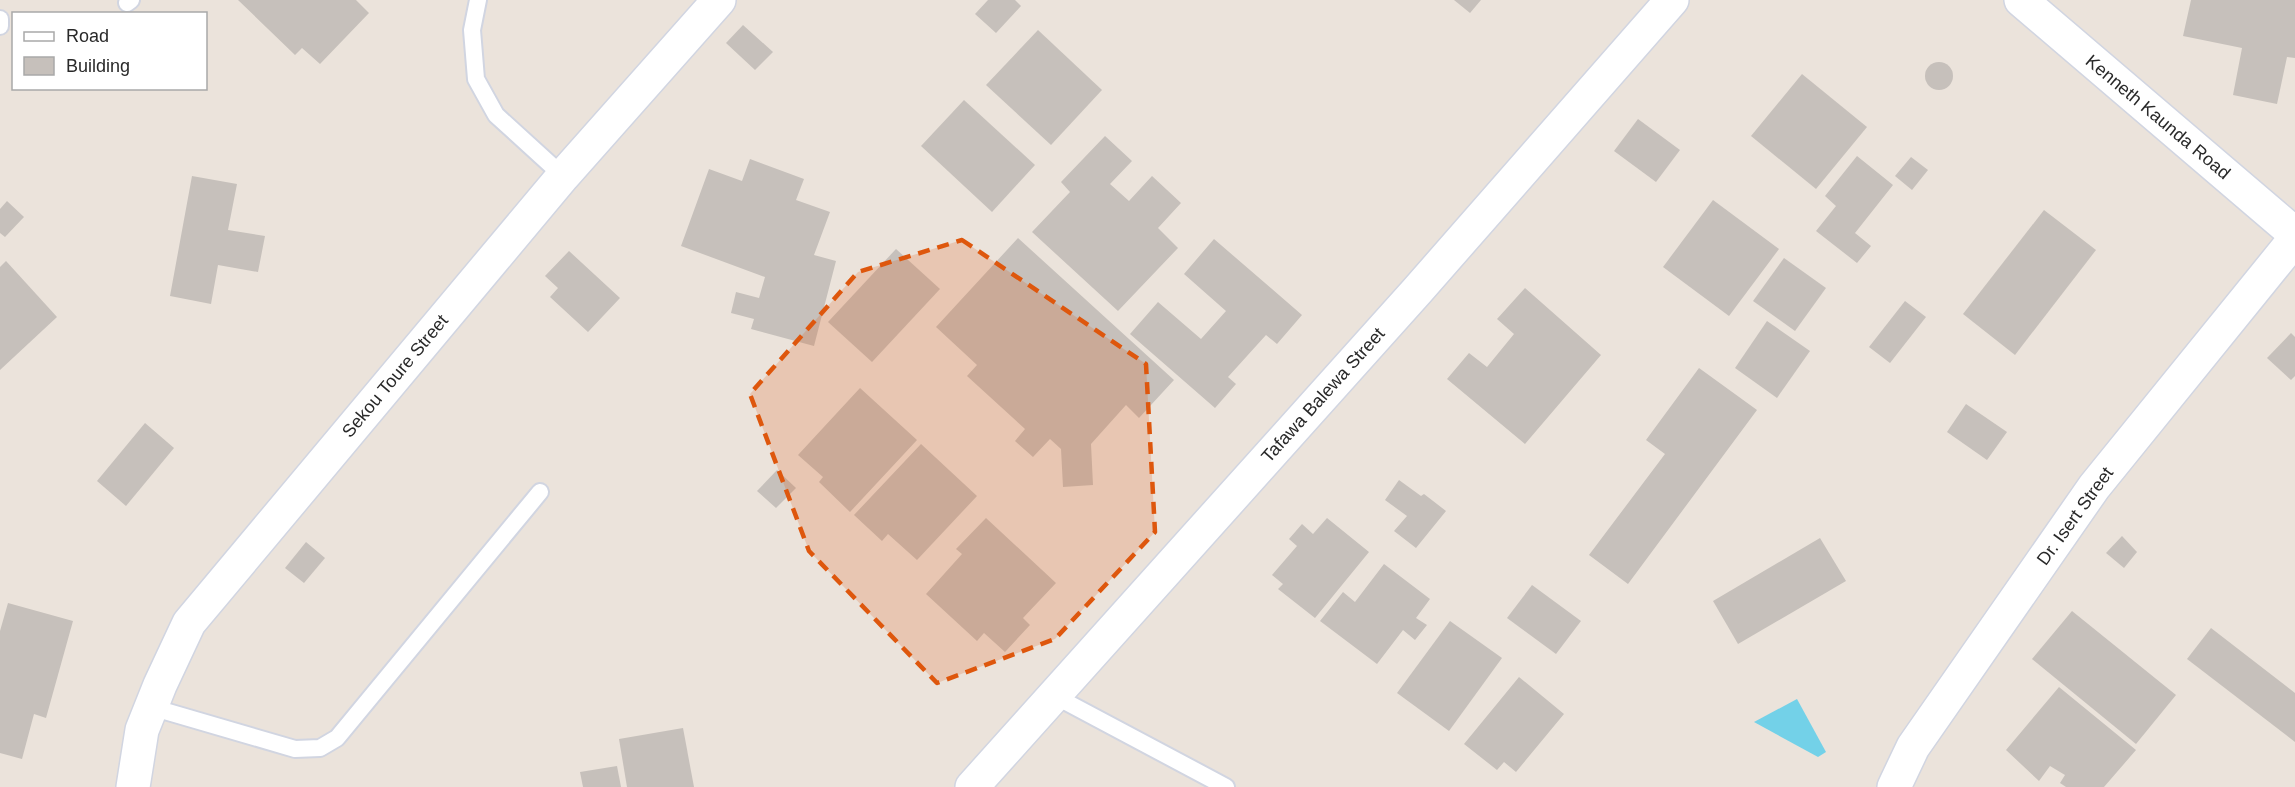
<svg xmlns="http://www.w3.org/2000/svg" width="2295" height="787" viewBox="0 0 2295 787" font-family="Helvetica,sans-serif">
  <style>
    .water { fill: #73d1e8 }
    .building { fill: #c6c0bb }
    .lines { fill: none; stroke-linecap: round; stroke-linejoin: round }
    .service-casing { stroke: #d1d5e1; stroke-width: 20 }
    .minor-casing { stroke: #d1d5e1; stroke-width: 36 }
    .service { stroke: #fff; stroke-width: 16 }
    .minor { stroke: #fff; stroke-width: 33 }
    .marked { fill: #de570d; fill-opacity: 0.2; stroke: #de570d; stroke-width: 4.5; stroke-dasharray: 12 8; stroke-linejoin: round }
    .labels { text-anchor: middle; stroke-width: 4.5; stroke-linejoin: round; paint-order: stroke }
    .street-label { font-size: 18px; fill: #292929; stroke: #fff }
  </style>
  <rect width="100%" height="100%" fill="#ebe3db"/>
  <path class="water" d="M1797,699l29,53 -8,5 -64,-35z"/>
  <g class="building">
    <path d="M238,0h118l13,13 -49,51 -18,-16 -7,7z"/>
    <path d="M988,0h27l6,6 -25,27 -21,-19z"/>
    <path d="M1454,0h27l-11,13z"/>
    <path d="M2191,0h104v58l-8,-1 -10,47 -44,-9 9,-47 -59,-12z"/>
    <path d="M743,25l30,27 -18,18 -29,-27z"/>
    <path d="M1038,30l64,60 -51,55 -65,-60z"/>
    <circle cx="1939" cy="76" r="14"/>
    <path d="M1802,74l65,53 -51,62 -65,-53z"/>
    <path d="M964,100l71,65 -43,47 -71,-66z"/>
    <path d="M1638,119l42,31 -24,32 -42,-31z"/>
    <path d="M1105,136l27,25 -22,23 19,17 23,-25 29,27 -23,25 20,20 -60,63 -86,-79 38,-40 -9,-10z"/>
    <path d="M1857,156l36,29 -38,48 16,13 -14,17 -41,-32 20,-25 -11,-10z"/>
    <path d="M1911,157l17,13 -16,20 -17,-14z"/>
    <path d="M750,159l54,20 -8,21 34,12 -16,43 22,6 -22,85 -63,-17 3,-10 -23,-6 5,-21 23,6 6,-21 -84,-31 28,-77 33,12z"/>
    <path d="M192,176l45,8 -9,46 37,6 -7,36 -40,-7 -7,39 -41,-8z"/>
    <path d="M1713,200l66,49 -50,67 -66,-49z"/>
    <path d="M7,201l17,16 -19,20 -5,-4v-24z"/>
    <path d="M2044,210l52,40 -81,105 -52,-41z"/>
    <path d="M1018,238l156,142 -35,38 -13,-13 -35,39 2,41 -30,2 -2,-38 -11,-10 -17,18 -18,-16 10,-12 -58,-53 10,-11 -41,-38z"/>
    <path d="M1214,239l88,76 -25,29 -11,-9 -38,42 8,7 -21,24 -85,-74 28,-32 43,37 25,-28 -42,-37z"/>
    <path d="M896,249l44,40 -68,73 -44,-40z"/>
    <path d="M569,251l51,47 -32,34 -38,-35 8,-9 -13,-12z"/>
    <path d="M1784,258l42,30 -31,43 -42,-30z"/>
    <path d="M6,261l51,56 -57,53v-103z"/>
    <path d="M1525,288l76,67 -76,89 -78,-65 22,-26 18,14 27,-33 -17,-15z"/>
    <path d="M1905,301l21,16 -36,46 -21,-16z"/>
    <path d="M1767,321l43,30 -33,47 -42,-30z"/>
    <path d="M2291,333l4,4v39l-4,4 -24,-22z"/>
    <path d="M1699,368l58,42 -129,174 -39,-29 76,-101 -19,-14z"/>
    <path d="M860,388l57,52 -67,72 -31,-30 4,-5 -25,-22z"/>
    <path d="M1966,404l41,28 -20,28 -40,-28z"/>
    <path d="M145,423l29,25 -48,58 -29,-25z"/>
    <path d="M921,444l56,52 -60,64 -29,-26 -6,7 -28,-26z"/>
    <path d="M777,470l19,18 -20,20 -19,-17z"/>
    <path d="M1399,480l22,16 3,-2 22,17 -30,37 -22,-17 13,-15 -22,-16z"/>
    <path d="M986,518l70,65 -33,35 7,7 -25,27 -21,-19 -7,8 -51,-47 36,-40 -6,-5z"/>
    <path d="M1327,518l42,34 -54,66 -37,-29 5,-5 -11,-9 25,-29 -8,-7 13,-15 11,10z"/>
    <path d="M2122,536l15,16 -13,16 -18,-15z"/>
    <path d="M1820,538l26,43 -108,63 -25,-43z"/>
    <path d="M306,542l19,16 -21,25 -19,-15z"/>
    <path d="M1384,564l46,35 -14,19 11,7 -12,15 -12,-10 -26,34 -57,-43 23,-29 12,10z"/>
    <path d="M1532,585l49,36 -25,33 -49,-36z"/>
    <path d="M8,603l65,18 -27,97 -12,-4 -12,45 -22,-6v-122z"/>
    <path d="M2072,611l104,84 -40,49 -104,-85z"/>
    <path d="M1450,621l52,37 -53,73 -52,-38z"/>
    <path d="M2211,628l84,65v49l-108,-83z"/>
    <path d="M1519,677l45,37 -48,58 -12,-10 -7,8 -33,-26z"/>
    <path d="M2059,687l77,63 -32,37h-38l-6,-4 5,-8 -15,-9 -11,15 -33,-31z"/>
    <path d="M683,728l11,59h-67l-8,-48z"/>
    <path d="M617,766l4,21h-38l-3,-15z"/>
  </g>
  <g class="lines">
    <g class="service-casing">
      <g id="service">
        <path d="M478,0l-6,30 4,49 20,36 67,61"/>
        <path d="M127,3l4,-3"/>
        <path d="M0,19v7"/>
        <path d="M1053,695l173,92"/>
        <path d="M151,707l144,42 25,-1 17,-10 203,-246"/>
      </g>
    </g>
    <g class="minor-casing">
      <g id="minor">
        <path d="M2021,0l274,234"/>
        <path d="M133,787l9,-57 18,-45 29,-62 374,-447 156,-176"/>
        <path d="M972,787l445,-496 255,-291"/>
        <path d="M1894,787l19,-40 181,-260 201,-248"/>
      </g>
    </g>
    <use href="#service" class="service"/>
    <use href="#minor" class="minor"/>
  </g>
  <path class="marked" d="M962,240l184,124 9,168 -100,107 -118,44 -128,-132 -59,-157 108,-122z"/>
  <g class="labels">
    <g class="street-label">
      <text transform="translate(2158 117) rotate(40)" y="6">Kenneth Kaunda Road</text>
      <text transform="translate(395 376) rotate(-50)" y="6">Sekou Toure Street</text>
      <text transform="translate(1323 395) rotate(-48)" y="6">Tafawa Balewa Street</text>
      <text transform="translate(2075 516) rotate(-54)" y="6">Dr. Isert Street</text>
    </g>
  </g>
  <rect x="12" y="12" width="195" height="78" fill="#ffffff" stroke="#a9a9a9" stroke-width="1.5"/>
  <rect x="24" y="32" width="30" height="9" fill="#ffffff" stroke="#a9a9a9" stroke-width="1.5"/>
  <text x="66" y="42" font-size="18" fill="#292929">Road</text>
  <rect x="24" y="57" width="30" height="18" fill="#c6c0bb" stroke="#a9a9a9" stroke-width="1.5"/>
  <text x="66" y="72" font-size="18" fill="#292929">Building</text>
</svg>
